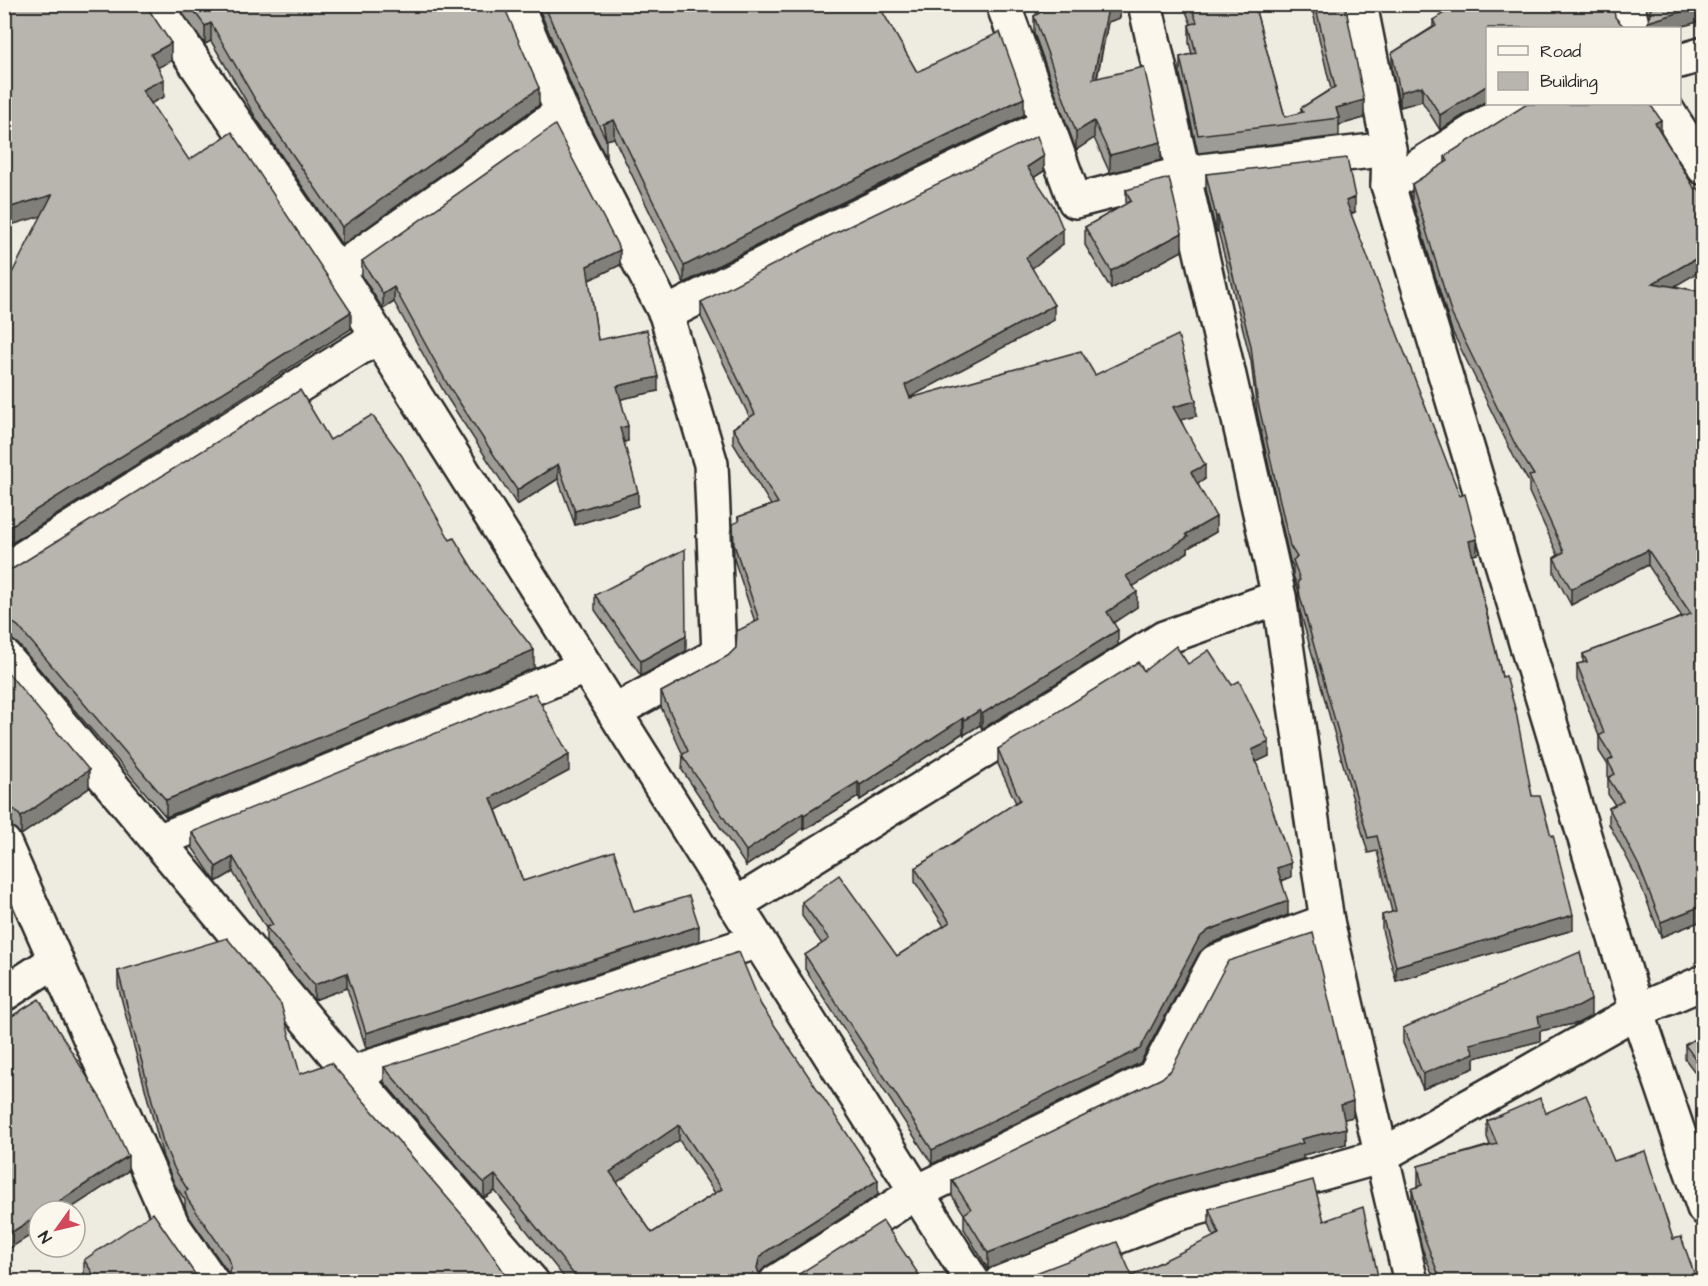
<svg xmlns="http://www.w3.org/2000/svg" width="1708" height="1286" viewBox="0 0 1708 1286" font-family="'Architects Daughter',sans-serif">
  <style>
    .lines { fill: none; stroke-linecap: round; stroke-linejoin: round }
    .street-casing { stroke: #2b2b2b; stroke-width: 38 }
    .street { stroke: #fbf7ec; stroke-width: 33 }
    .wall { fill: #9e9c96; stroke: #2b2b2b; stroke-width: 1.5; fill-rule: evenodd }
    .shaded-wall { fill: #817f7a; stroke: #2b2b2b; stroke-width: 1.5 }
    .building { fill: #b8b5ae; stroke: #2b2b2b; stroke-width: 1.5; fill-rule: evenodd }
  </style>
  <rect width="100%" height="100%" fill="#eeebe0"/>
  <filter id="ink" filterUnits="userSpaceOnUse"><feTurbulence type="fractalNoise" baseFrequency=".0167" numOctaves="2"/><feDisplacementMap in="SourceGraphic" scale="12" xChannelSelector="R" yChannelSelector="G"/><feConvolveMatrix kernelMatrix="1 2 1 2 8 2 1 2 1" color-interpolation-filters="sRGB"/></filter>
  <g filter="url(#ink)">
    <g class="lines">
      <g class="street-casing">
        <g id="street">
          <path d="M155,4l182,267 636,1011"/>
          <path d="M516,4l46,108 104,202 45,150 8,190 -105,58"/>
          <path d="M1003,4l72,197 109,-28 205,-24"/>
          <path d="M1145,4l134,593 48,324 84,361"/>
          <path d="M1360,4l29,145 -1,36 249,826 67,197"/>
          <path d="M1627,4l6,24"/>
          <path d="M1680,61l24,-7"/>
          <path d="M1663,104l41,64"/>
          <path d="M1388,185l129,-81"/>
          <path d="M337,271l225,-159"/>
          <path d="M666,314l161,-83 220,-106"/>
          <path d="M4,570l373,-233"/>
          <path d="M4,656l347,417 181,209"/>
          <path d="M158,841l427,-174"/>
          <path d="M4,843l168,381 40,58"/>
          <path d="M735,905l429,-267 115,-41"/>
          <path d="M4,994l52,-34"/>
          <path d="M351,1073l407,-132"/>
          <path d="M776,1282l141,-90 237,-115 61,-115 112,-41"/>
          <path d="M1001,1282l175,-68 203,-57 258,-146 67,-29"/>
        </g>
      </g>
      <use href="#street" class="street"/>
    </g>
    <g class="wall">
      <path d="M176,4h327l36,101 -197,140 -86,-127 -45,-77 -6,3z"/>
      <path d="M537,4h352l-9,4 37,64 107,43 -206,99 -134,69 -70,-145 -8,2v17l-27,-53z"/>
      <path d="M1033,4h87v14l-12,4 -11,57 64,81 -51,13 -16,-35 -18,12 -42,-117v-17l3,-2z"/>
      <path d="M1183,4h71l31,113 16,-4v-5l30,-19 -20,-85h34l19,114 -25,7v11l-141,17 -18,-78v-18l12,-3 -3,-11v-18l2,-1z"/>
      <path d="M1645,4h59v16l-27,8h-29l1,-10z"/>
      <path d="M1433,20l55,8v72l-48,30 -18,-29 -22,6 -8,-38v-16l41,-26z"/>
      <path d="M1661,132l13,154 30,6v628l-43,17 -22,-56 -30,-57v-16l6,-3 -7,-11v-29l-9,-14v-15l-22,-56v-16l6,-1v-9l99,-37 -34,-52 -77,40 -17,-32v-15l4,-3 -29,-63v-10l-13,-21 -64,-130 -40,-131v-16l33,-20v-8z"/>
      <path d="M1044,171l-10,6 29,67 -31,24 22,52 -144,77v1l185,-23 101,41 -15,4 24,59 -7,5 18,48 -28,16v4l-55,34 4,21 -24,16 5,22 -136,84 -2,-4 -16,10 -1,-2 -103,67 -2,-3 -54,33 -1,-2 -57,38 -64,-96 1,-15 -22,-48v-15l67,-36 8,-8 19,-26 -21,-63 -1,-35 5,-2v-5l33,-12 -38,-62v-15l17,-10 -49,-101v-15z"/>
      <path d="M1206,174l149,38 -4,2 126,340 -4,1 29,122 30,119 41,134 -177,51 -14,-51v-15l10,-3 -15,-61 -9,2 -68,-242 -2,-22 -5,-14v-9l-3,-5 -33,-148 -6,-52 -33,-130 -2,1 -10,-43z"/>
      <path d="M1126,190l56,61 -71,38 -26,-44v-18l41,-23z"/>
      <path d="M362,261l258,4 -31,15 9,60 60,51 -37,8 7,42 -4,1 14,64 -63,19 -17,-46 -41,26 -69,-106 -54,-97 -11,7 -21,-33z"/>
      <path d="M330,440l120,100 30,41 54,87 -368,149 -148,-173 -8,-6h-6v-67l10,-3z"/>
      <path d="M595,595l91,56 -45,25 -46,-66z"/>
      <path d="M1188,664l81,92 -13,6 35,115 -9,4 6,34 -79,29 -10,9 -59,110 -208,101 -127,-195v-14l17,-11 -20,-28v-14l95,54 47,-30 -29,-44v-14l101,-65 -18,-39v-15l146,-78z"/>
      <path d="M4,668l85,120 -68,47 -6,-7 -11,-3z"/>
      <path d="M569,771l-73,39 27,71 111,31 65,29 -333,107 -19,-60 -33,12 -48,-58v-14l-33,-56 -17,10 -24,-35v-15z"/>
      <path d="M118,971l163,33 -52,271 -2,-4 -39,-56 -3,-8v-7l-10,-15 -12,-28 -45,-171z"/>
      <path d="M761,1005l117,190 -113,72 -6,7 1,2 5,5h-198l-72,-90 -11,7 -100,-116v-15zM679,1140l36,53 -63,40 -35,-51z"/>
      <path d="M1591,1016l-13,7 -38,8v10l-66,17v10l-51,21 -20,-46v-15z"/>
      <path d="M1704,1033v51l-19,-25v-14z"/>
      <path d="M1546,1113l68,48 59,78 24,42h-262l-13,-33 -10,-43v-16l6,-2v-21l72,-21 -3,-8v-16z"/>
      <path d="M1353,1117l-9,2 2,25 -43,11v4l-134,38 -181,72 -24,-40v-15l-12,-18v-16z"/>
      <path d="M1209,1209l115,12 -192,55 82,-39 -5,-13z"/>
      <path d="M84,1260l113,17 4,4h-113l-4,-6z"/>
    </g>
    <g class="shaded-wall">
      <path d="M872,4h17l-17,8z"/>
      <path d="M1120,4v14l-12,4 -15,75v-18l15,-74z"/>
      <path d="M1704,5v15l-27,8h-29v-6z"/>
      <path d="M211,23v18l-6,3v-18z"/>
      <path d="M171,43v18l-20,10v-17z"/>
      <path d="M164,79v18l-22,11v-18z"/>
      <path d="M1488,85v15l-48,30v-15z"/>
      <path d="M1422,86v15l-22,6v-15z"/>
      <path d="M539,88v17l-197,140v-18z"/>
      <path d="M1024,98v17l-206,99 -134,69v-17l134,-69z"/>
      <path d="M1364,100v18l-25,7v-7l-3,-10z"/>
      <path d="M614,120v18l-8,2 -3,-16z"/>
      <path d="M1661,120v15l-6,-12z"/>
      <path d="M1094,121v17l-18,12v-18z"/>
      <path d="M1161,142v18l-51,13v-18z"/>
      <path d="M1044,156v15l-17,11v-15z"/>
      <path d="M52,195v18l-48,14v-18z"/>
      <path d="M1355,197v15l-9,4v-15z"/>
      <path d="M1218,216v15l-2,1v-15z"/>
      <path d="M1063,229v15l-37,29v-15z"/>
      <path d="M1182,233v18l-71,38v-18z"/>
      <path d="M620,250v15l-33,16v-15z"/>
      <path d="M1704,254v15l-51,30v-16z"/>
      <path d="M394,287v15l-11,7v-15z"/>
      <path d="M1054,305v15l-149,80v-15z"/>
      <path d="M351,312v17l-347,219v-18z"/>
      <path d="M658,377v14l-41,9v-14z"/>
      <path d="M1196,401v15l-23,6v-15z"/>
      <path d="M628,426v15l-8,2v-15z"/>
      <path d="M558,464v15l-41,26v-15z"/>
      <path d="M1205,465v14l-14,8v-15z"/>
      <path d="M638,492v14l-63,19v-14z"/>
      <path d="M1216,517v15l-28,16v4l-62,39v-15l60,-42z"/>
      <path d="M1477,539v15l-8,2v-15z"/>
      <path d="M1648,550v15l-77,40v-16z"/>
      <path d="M1137,592v15l-30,20v-15z"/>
      <path d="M1118,630v15l-136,84v-15z"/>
      <path d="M686,636v15l-45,25v-15z"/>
      <path d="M534,650v18l-368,149v-17z"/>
      <path d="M980,710v15l-16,10v-15z"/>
      <path d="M963,718v15l-103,67v-15z"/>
      <path d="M1269,742v14l-17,8v-14z"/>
      <path d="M569,755v16l-78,42v-15z"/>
      <path d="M89,770v18l-68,47v-18z"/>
      <path d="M858,782v15l-54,33v-15z"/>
      <path d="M803,813v15l-57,38v-15z"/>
      <path d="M233,857v15l-17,10v-15z"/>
      <path d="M1291,863v14l-14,5v-14z"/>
      <path d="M1288,901v14l-79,29 -10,9 -59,110 -208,101v-14l277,-220z"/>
      <path d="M1704,905v15l-43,17v-15z"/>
      <path d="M1573,915v15l-177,51v-15z"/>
      <path d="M699,926v15l-333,107v-15z"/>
      <path d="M347,973v15l-33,12v-15z"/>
      <path d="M1591,1000v16l-13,7 -38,8v10l-66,17v10l-51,21v-15l47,-30 68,-28z"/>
      <path d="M1353,1101v16l-12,3v-15z"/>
      <path d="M679,1125v15l-69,47v-15z"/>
      <path d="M1346,1128v16l-43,11v4l-134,38 -181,72v-16l181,-72 132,-42z"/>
      <path d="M128,1156v15l-61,40h-22z"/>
      <path d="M495,1175v16l-11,7v-15z"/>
      <path d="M878,1180v15l-113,72 -6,7 -2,-6 2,-9 6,-7z"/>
      <path d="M39,1215v15l-35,22v-15z"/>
    </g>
    <g class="building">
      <path d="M4,4h141l26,39 -20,11 13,25 -22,11 47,70 43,-28 119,180 -347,218v-251l7,-4 41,-80 -48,14z"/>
      <path d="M189,4h314l36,84 -197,139 -86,-126 -45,-78 -6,3z"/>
      <path d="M544,4h334l39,68 83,-40 24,66 -206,99 -134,69 -70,-146 -11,4 3,15 -27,-53z"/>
      <path d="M1040,4h69l-16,75 51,-12 17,75 -51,13 -16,-34 -18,11 -42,-116 9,-5z"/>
      <path d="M1190,4h64l31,113 18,-5 -2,-4 34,-21 -20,-83h30l19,96 -28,8 3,10 -141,17 -18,-78 16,-4 -7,-28 8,-3z"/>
      <path d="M1458,4h155l2,13 10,11h-137v57l-48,30 -18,-29 -22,6 -8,-39 44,-27 -3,-6z"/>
      <path d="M1650,4h54v1l-56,17 3,-14z"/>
      <path d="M1527,104h123l11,16 -6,3 40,66 3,-1 6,8v58l-51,29 51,9v111l-2,1 2,4v497l-43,17 -22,-56 -30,-58 14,-7 -15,-23 7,-4 -7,-13 5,-3 -14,-22 5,-3 -27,-69 10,-2 -4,-8 108,-40 -43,-64 -77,39 -17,-31 10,-6 -35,-76 5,-1 -18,-29 -64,-131 -40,-131 36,-23 -3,-5z"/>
      <path d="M555,125l65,125 -33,16 11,74 49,-10 11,47 -41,9 11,40 -8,2 18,64 -63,19 -17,-47 -41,26 -69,-105 -54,-98 -11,7 -21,-33z"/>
      <path d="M1037,136l7,20 -17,11 26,38 10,24 -37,29 28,47 -149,80 5,13 171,-47 14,24 83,-40 18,66 -23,6 32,58 -14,7 25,45 -30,17 2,3 -62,39 11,16 -30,20 11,18 -136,84 -2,-4 -16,10 -1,-2 -103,67 -2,-3 -54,33 -1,-2 -57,38 -64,-96 6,-4 -27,-59 67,-36 8,-8 1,-17 22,-11 -25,-76 -1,-20 6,-3 -1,-4 40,-14 -45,-75 22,-14 -54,-112 134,-69z"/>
      <path d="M1347,158l8,39 -9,4 114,295 5,-2 12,45 -8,2 33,136 4,-1 10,36 16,84h8l11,40 2,-1 20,80 -177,51 -14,-51 14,-4 -19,-75 -9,2 -68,-242 -2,-15 2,-1 -7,-20 4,-3 -7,-11 -33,-148 -6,-52 -33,-130 -2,1 -10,-43z"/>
      <path d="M1169,178l13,55 -71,38 -26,-44 46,-26 -5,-11z"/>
      <path d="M300,390l30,50 42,-25 30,41 48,84 4,-2 26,43 54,69 -368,150 -148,-174 -8,-5 -6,-1v-49l10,-3z"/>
      <path d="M685,549l1,87 -45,25 -46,-66z"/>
      <path d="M1176,646l12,18 21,-14 23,35 7,-4 30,61 -17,8 39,113 -14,5 11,33 -79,29 -10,8 -59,111 -208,101 -127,-195 24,-16 -27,-37 37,-27 58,81 53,-34 -35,-54 105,-68 -22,-51 140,-87 6,9z"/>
      <path d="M4,668l85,102 -68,47 -6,-7 -11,-3z"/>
      <path d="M535,693l34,62 -78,43 32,83 91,-30 20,61 55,-16 10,30 -333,107 -19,-60 -33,12 -48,-58 7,-2 -40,-68 -17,10 -24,-35z"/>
      <path d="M1313,933l40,168 -12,4 5,23 -45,11 2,4 -134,38 -181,72 -24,-39 7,-5 -19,-29 210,-102 9,-8 57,-109z"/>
      <path d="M227,938l54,66 19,70 31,-11 145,168 34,50h-287l6,-6 2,-9 -4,-10 -39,-56 -3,-8 3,-2 -13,-20 -12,-28 -45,-171z"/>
      <path d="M739,952l22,53 117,175 -113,72 -6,7 -2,9 3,8 5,5h-177l-4,-3 -5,3 -84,-106 -11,8 -100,-116zM679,1125l43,64 -70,44 -42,-61z"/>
      <path d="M1580,952l11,48 -13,7 -40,9 2,10 -70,18 4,9 -51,21 -20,-46z"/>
      <path d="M39,999l67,108 22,49 -83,55h-6v4l-35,22v-216z"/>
      <path d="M1704,1033v37l-19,-25z"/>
      <path d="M1586,1095l28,66 31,-10 28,88 8,-2 16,44h-256l-19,-50 -10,-42 10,-4 -4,-19 79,-22 -10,-23 53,-23 6,15z"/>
      <path d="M1313,1180l11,41 39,-14 16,74h-364l102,-39 15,34 87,-42 -10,-25z"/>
      <path d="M153,1213l44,64 4,4h-103l-14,-21z"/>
      <path d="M883,1221l40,60h-135z"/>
      <path d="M987,1279l5,2h-10z"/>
    </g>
  </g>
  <rect width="1708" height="1286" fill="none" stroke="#fbf7ec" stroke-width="24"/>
  <rect x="12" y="12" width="1684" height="1262" fill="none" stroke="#2b2b2b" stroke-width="2" filter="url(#ink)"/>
  <rect x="1486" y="27" width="195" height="78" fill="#fbf7ec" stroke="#a8a59f" stroke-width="1.5"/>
  <rect x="1498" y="46" width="30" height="9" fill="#fbf7ec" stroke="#a8a59f" stroke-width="1.5"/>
  <text x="1540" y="57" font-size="18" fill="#2b2b2b">Road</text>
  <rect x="1498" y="72" width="30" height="18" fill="#b8b5ae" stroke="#a8a59f" stroke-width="1.5"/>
  <text x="1540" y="87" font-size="18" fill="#2b2b2b">Building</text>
  <g transform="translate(57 1229) rotate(236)"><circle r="28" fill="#fbf7ec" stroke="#a8a59f" stroke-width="1.5"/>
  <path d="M0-4.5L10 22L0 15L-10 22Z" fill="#d1495b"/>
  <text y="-9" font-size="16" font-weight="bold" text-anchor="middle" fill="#2b2b2b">N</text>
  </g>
</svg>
